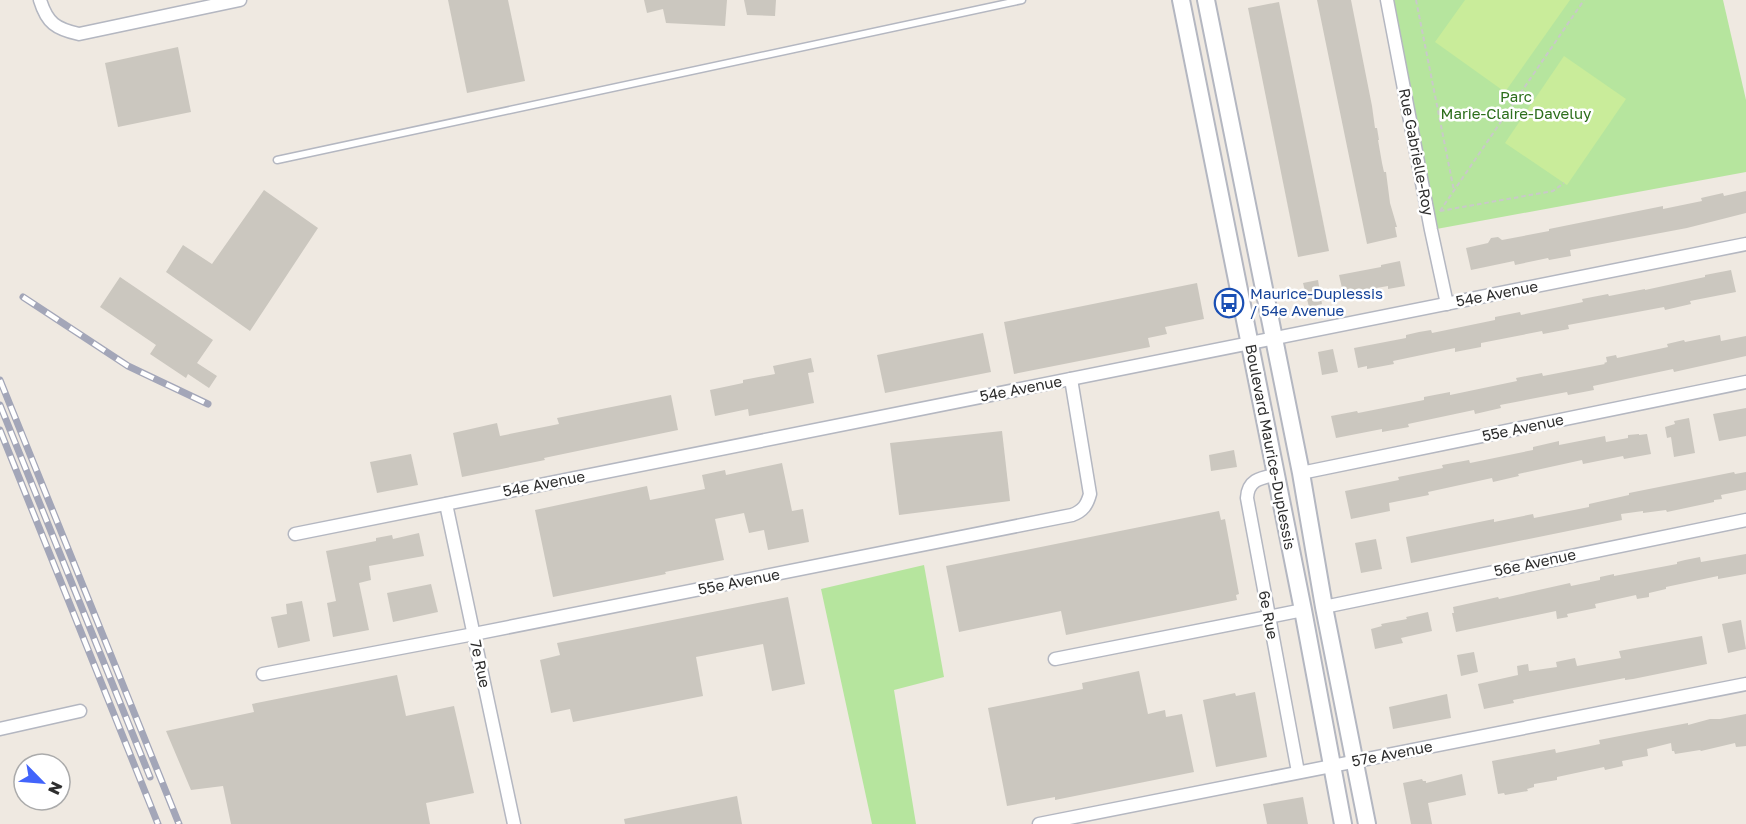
<svg xmlns="http://www.w3.org/2000/svg" width="1746" height="824" viewBox="0 0 1746 824" font-family="'Golos Text',sans-serif">
  <style>
    .green { fill: #b6e59e }
    .pitch { fill: #c9ec9a }
    .building { fill: #cbc7bf }
    .lines { fill: none; stroke-linecap: round; stroke-linejoin: round }
    .lane-casing { stroke: #b4b7c1; stroke-width: 9 }
    .street-casing { stroke: #b4b7c1; stroke-width: 15 }
    .secondary-casing { stroke: #b4b7c1; stroke-width: 20 }
    .path { stroke: #c9c9c9; stroke-width: 2; stroke-dasharray: 4.5 3; stroke-linecap: butt }
    .lane { stroke: #fff; stroke-width: 6 }
    .street { stroke: #fff; stroke-width: 12 }
    .secondary { stroke: #fff; stroke-width: 16 }
    .rail-casing { stroke: #a3a6b8; stroke-width: 7 }
    .rail { stroke: #fff; stroke-width: 4.5; stroke-dasharray: 14; stroke-linecap: butt }
    .labels { text-anchor: middle; stroke-width: 5; stroke-linejoin: round; paint-order: stroke }
    .park-label { font-size: 15px; fill: #2c6e1b; stroke: #fff }
    .street-label { font-size: 15px; fill: #2e2e2e; stroke: #fff }
    .transit-label { font-size: 15px; fill: #164399; stroke: #fff; text-anchor: start }
  </style>
  <rect width="100%" height="100%" fill="#efe9e1"/>
  <g class="green">
    <path d="M1387,0h336l23,100v72l-315,58z"/>
    <path d="M924,565l20,112 -50,13 22,134h-44l-51,-235z"/>
  </g>
  <g class="pitch">
    <path d="M1465,0h105l-65,92 -70,-50z"/>
    <path d="M1564,56l62,43 -59,86 -62,-42z"/>
  </g>
  <g class="building">
    <path d="M448,0h60l17,81 -58,12z"/>
    <path d="M644,0h83l-2,26 -59,-3 -3,-14 -16,4z"/>
    <path d="M744,0h32l-1,16 -28,-1z"/>
    <path d="M1317,0h34l21,106 3,22h2l2,12h-1l4,23 2,9h2l4,31 7,24h-2l2,10 -30,7z"/>
    <path d="M1279,2l50,249 -31,6 -50,-249z"/>
    <path d="M178,47l13,65 -73,15 -13,-64z"/>
    <path d="M264,190l54,38 -68,103 -84,-59 17,-27 29,19z"/>
    <path d="M1746,191v22l-59,15 -117,22 1,6 -22,4 -1,-2 -33,7 -1,-4 -43,9 -5,-22 22,-5 3,-5 7,-1 4,3 47,-9v-2l114,-23v3l39,-8 -1,-3 22,-5 1,3z"/>
    <path d="M1400,261l5,25 -17,3v-3l-23,4v1l-11,2v2l-10,2 -5,-22 42,-8v-2z"/>
    <path d="M1731,270l5,22 -46,9 1,3 -26,6 -1,-3 -96,18 1,4 -26,5 -1,-3 -61,12v4l-26,5v-4l-62,13 1,3 -27,5v-3l-9,2 -4,-20 52,-10v-3l13,-3 12,-2 1,3 63,-13v-3l25,-5 1,3 62,-13 -1,-3 26,-5 1,2 36,-7v1l60,-13v-2z"/>
    <path d="M120,277l93,63 -16,23 20,13 -8,12 -21,-14 -2,4 -36,-24 6,-9 -56,-38z"/>
    <path d="M1318,280l4,24 -13,3 -6,-24z"/>
    <path d="M1197,283l7,36 -39,8 2,7 -19,4 2,9 -136,27 -10,-52z"/>
    <path d="M983,333l8,39 -106,21 -8,-38z"/>
    <path d="M1720,335l1,6 25,-5v20l-72,16 -1,-3 -80,17 1,4 -26,5 -1,-3 -67,13 1,3 -26,6 -1,-4 -66,14 1,3 -27,5v-3l-46,9 -5,-22 26,-5 1,2 66,-13v-3l26,-5v3l67,-14 -1,-3 26,-5 1,3 62,-12 -1,-1 3,-1 -1,-5 10,-2 1,3 51,-11 -1,-3 17,-4 1,2z"/>
    <path d="M1333,349l5,23 -16,3 -4,-23z"/>
    <path d="M811,358l3,14 -6,1 6,30 -65,13 -1,-7 -33,7 -5,-26 33,-7v-3l32,-6 -2,-8z"/>
    <path d="M671,395l7,35 -134,28 1,2 -83,17 -9,-44 44,-10 3,13 59,-12 -2,-6z"/>
    <path d="M1746,408v28l-27,5 -6,-27z"/>
    <path d="M1689,418l6,35 -21,4 -3,-20 -4,1 -2,-11 10,-3 -1,-3z"/>
    <path d="M1002,431l8,70 -111,14 -9,-72z"/>
    <path d="M1639,434v1l8,-1 4,20 -27,5 -1,-3 -40,8 -1,-4 -64,14 1,2 -26,6 -1,-4 -64,14 1,3 -40,8 1,8 -39,8 -6,-28 54,-11 -1,-3 45,-9 -1,-3 27,-5 1,3 63,-13v-3l26,-6v4l46,-9 1,6 22,-4v-3z"/>
    <path d="M1234,450l3,17 -26,4 -2,-16z"/>
    <path d="M411,454l7,31 -41,8 -7,-31z"/>
    <path d="M782,463l10,48 11,-2 6,33 -41,8 -4,-20 -15,3 -5,-20 -29,6 9,41 -59,12 1,2 -113,23 -18,-87 112,-24 3,14 55,-11 -3,-14 23,-5 1,5z"/>
    <path d="M1734,472l1,2 11,-2v18l-25,5 1,4 -8,1v2l-47,10 -1,-2 -23,3v-2l-22,3 1,6 -211,43 -5,-26 88,-18v3l39,-8 1,4 55,-11v-3l40,-9v-2z"/>
    <path d="M1219,511l2,9 4,-1 14,75 -3,1 1,5 -171,35 -5,-24 -102,21 -13,-66z"/>
    <path d="M419,533l5,23 -55,10 2,14 -12,3 10,47 -36,7 -6,-34 9,-2 -10,-50 50,-10v-3l16,-3 1,4z"/>
    <path d="M1376,539l6,30 -21,4 -6,-30z"/>
    <path d="M1746,554v20l-28,5v-3l-52,11v2l-17,4v4l-12,2 -1,-4 -41,9 1,4 -29,6 1,3 -11,2 -1,-8 -100,21 -4,-19h2l-1,-6 45,-10 1,2 71,-16 1,3 29,-6v-3l14,-3v2l63,-12v-2l8,-2 15,-3 1,5z"/>
    <path d="M431,584l7,28 -45,10 -6,-29z"/>
    <path d="M788,597l17,87 -33,7 -9,-47 -67,13 7,39 -130,26 -3,-13 -19,4 -11,-53 20,-5 -3,-12z"/>
    <path d="M302,601l8,40 -32,7 -7,-31 16,-3 -1,-10z"/>
    <path d="M1428,612l4,19 -31,7 2,5 -28,6 -4,-20 11,-3 -1,-2 26,-5 -1,-2z"/>
    <path d="M1741,620l5,29 -18,4 -6,-29z"/>
    <path d="M1702,636l5,28 -74,15 -8,1v-2l-57,11 -55,11 1,3 -30,6 -6,-25 40,-9 -1,-9 11,-2 1,7 28,-4 -1,-5 19,-4 2,8 44,-8 -2,-7z"/>
    <path d="M1474,652l4,20 -17,4 -4,-21z"/>
    <path d="M1139,671l9,43 17,-4 1,7 16,-3 12,58 -139,28v-3l-48,9 -19,-98 95,-19 -1,-6z"/>
    <path d="M397,675l9,41 48,-10 20,87 -48,10 4,21h-199l-8,-38 -32,4 -25,-59 88,-19 -2,-8z"/>
    <path d="M1255,692l12,65 -51,10 -13,-67 32,-7 1,3z"/>
    <path d="M1447,694l4,24 -58,11 -4,-22z"/>
    <path d="M1746,714v32l-10,1 -1,-4 -34,8 -1,-1 -25,4 -1,-3h-2l-1,-8 -24,6 1,7 -26,5 1,5 -18,4 -1,-3 -47,10v3l-23,4v3l-7,2 1,2 -23,4 -1,-2 -6,1 -6,-33 63,-12 1,4 44,-9 -1,-4 41,-8 48,-9v2l22,-6h10z"/>
    <path d="M1462,774l4,21 -38,8 4,21h-21l-8,-41 19,-4 1,2h3v2z"/>
    <path d="M737,796l5,28h-117l-1,-5z"/>
    <path d="M1303,797l5,27h-41l-4,-20z"/>
  </g>
  <g class="lines">
    <g class="lane-casing">
      <path id="lane" d="M277,160l745,-160"/>
    </g>
    <g class="street-casing">
      <g id="street">
        <path d="M40,0c7,23 16,29 39,34l161,-34"/>
        <path d="M1387,0l44,230 16,74"/>
        <path d="M1301,473l445,-91"/>
        <path d="M1275,475c-15,3 -27,5 -28,23l51,274"/>
        <path d="M446,504l68,320"/>
        <path d="M295,534l1451,-290"/>
        <path d="M1324,607l422,-87"/>
        <path d="M1055,659l248,-49"/>
        <path d="M263,674l211,-40 598,-119c11,-4 15,-10 18,-21l-19,-115"/>
        <path d="M0,729l80,-18"/>
        <path d="M1039,824l707,-140"/>
      </g>
    </g>
    <g class="secondary-casing">
      <g id="secondary">
        <path d="M1181,0l122,610 40,214"/>
        <path d="M1206,0l95,473 23,134 43,217"/>
      </g>
    </g>
    <g class="path">
      <path d="M1416,0l38,191"/>
      <path d="M1440,211l144,-211"/>
      <path d="M1440,211l113,-20 11,-8"/>
    </g>
    <use href="#lane" class="lane"/>
    <use href="#street" class="street"/>
    <use href="#secondary" class="secondary"/>
    <g class="rail-casing">
      <g id="rail">
        <path d="M23,297l105,69 80,38"/>
        <path d="M0,380l179,444"/>
        <path d="M0,405l150,372"/>
        <path d="M0,430l158,394"/>
      </g>
    </g>
    <use href="#rail" class="rail"/>
  </g>
  <defs>
    <g id="bus-ring" transform="scale(1.5)"><circle r="9.5" fill="#fff" stroke="#1a4fb4" stroke-width="1.5"/><path d="M-5-6H5V4H4V6H2V4H-2V6H-4V4H-5ZM-3.5-4V0h7V-4ZM-3.5 1.2v1.5H-2V1.2ZM2 1.2v1.5H3.5V1.2Z" fill="#1a4fb4"/></g>
  </defs>
  <g fill-rule="evenodd">
    <use href="#bus-ring" x="1229" y="303"/>
  </g>
  <g class="labels">
    <g class="park-label">
      <text x="1516" y="102">Parc<tspan x="1516" dy="17">Marie-Claire-Daveluy</tspan></text>
    </g>
    <g class="street-label">
      <text transform="translate(1416 152) rotate(79)" y="5">Rue Gabrielle-Roy</text>
      <text transform="translate(1497 294) rotate(-11)" y="5">54e Avenue</text>
      <text transform="translate(1021 389) rotate(-11)" y="5">54e Avenue</text>
      <text transform="translate(1523 428) rotate(-12)" y="5">55e Avenue</text>
      <text transform="translate(1270 447) rotate(79)" y="5">Boulevard Maurice-Duplessis</text>
      <text transform="translate(544 484) rotate(-11)" y="5">54e Avenue</text>
      <text transform="translate(1535 563) rotate(-12)" y="5">56e Avenue</text>
      <text transform="translate(739 582) rotate(-11)" y="5">55e Avenue</text>
      <text transform="translate(1268 615) rotate(79)" y="5">6e Rue</text>
      <text transform="translate(480 664) rotate(78)" y="5">7e Rue</text>
      <text transform="translate(1392 754) rotate(-11)" y="5">57e Avenue</text>
    </g>
    <g class="transit-label">
      <text x="1250" y="299">Maurice-Duplessis<tspan x="1250" dy="17">/ 54e Avenue</tspan></text>
    </g>
  </g>
  <g transform="translate(42 782) rotate(115)"><circle r="28" fill="#ffffff" stroke="#ababab" stroke-width="1.5"/>
  <path d="M0-4.5L10 22L0 15L-10 22Z" fill="#4264fb"/>
  <text y="-9" font-size="16" font-weight="bold" text-anchor="middle" fill="#2e2e2e">N</text>
  </g>
</svg>
